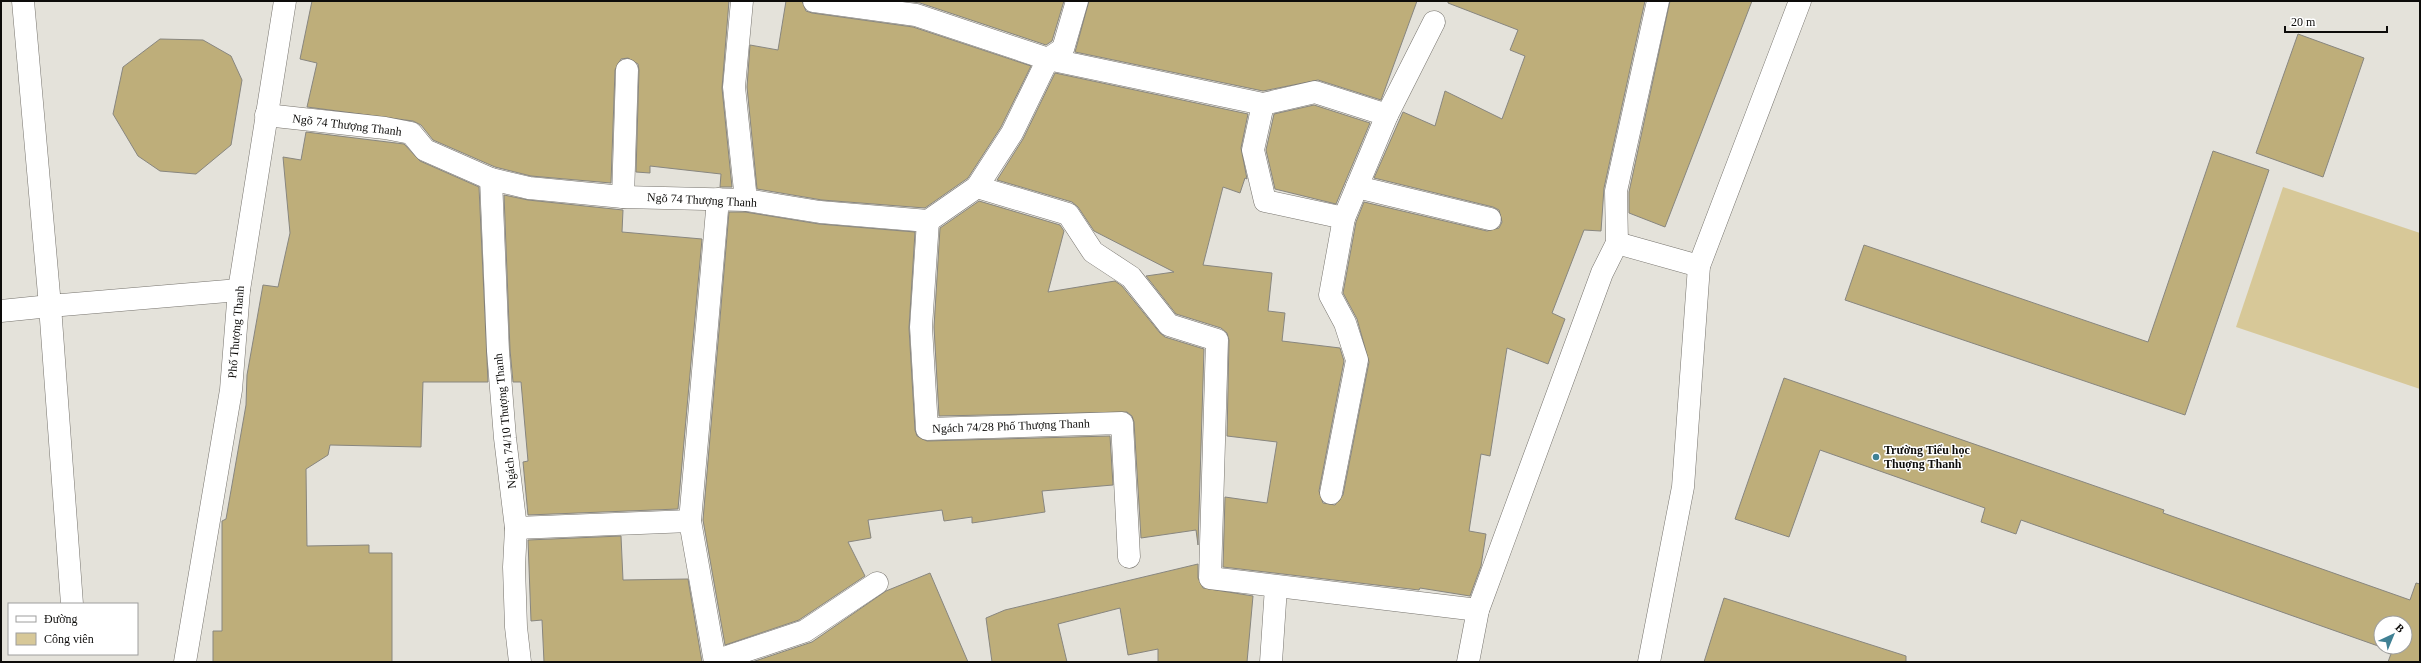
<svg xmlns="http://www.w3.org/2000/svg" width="2421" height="663" viewBox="0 0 2421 663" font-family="Georgia,serif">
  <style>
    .green { fill: #d7c898 }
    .building { fill: #beae7a; stroke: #88867f }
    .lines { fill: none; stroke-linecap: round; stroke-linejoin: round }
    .minor-casing { stroke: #77746e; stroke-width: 23 }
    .minor { stroke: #fff; stroke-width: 22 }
    .poi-dot { fill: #408194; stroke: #fff; stroke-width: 1.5 }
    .labels { text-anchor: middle; stroke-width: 3; stroke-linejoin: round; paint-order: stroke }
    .street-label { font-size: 12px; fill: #0d0c0a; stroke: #fff }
    .poi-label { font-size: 12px; font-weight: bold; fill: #0d0c0a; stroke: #fff; text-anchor: start }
  </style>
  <rect width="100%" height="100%" fill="#e4e2da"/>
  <path class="green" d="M2283,187l137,46v156l-184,-62z"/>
  <g class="building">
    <path d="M312,1h417l-7,87 10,99h-12l1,-13 -71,-8v7l-14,-1 3,-102 -1,-6 -10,-6 -7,1 -6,11 -4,113 -80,-7 -36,-9 -62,-27 -12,-15 -8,-4 -106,-14 10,-44 -17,-4z"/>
    <path d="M786,1h16l4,10 6,2 101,14 118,39 -30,61 -33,51 -43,30 -103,-8 -65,-11 -10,-102 3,-42 28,5z"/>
    <path d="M906,1h158l-12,40 -6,4 -126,-42z"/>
    <path d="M1089,1h328l-36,99 -63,-20 -55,11 -188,-39z"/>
    <path d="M1448,1h197l-41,187 -3,43 -17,-1 -32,83 13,6 -17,45 -41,-16 -17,108 -9,-2 -12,77 17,3 -5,32 -11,30 -50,-8 -1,2 -196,-23 2,-70 42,6 10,-61 -50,-6 2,-96 -2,-7 -6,-5 -45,-14 -30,-38 28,-4 -80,-41 -16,-24 -6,-5 -75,-22 26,-41 32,-66 193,41 -7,34 6,31 -2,-1 -5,15 -17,-6 -20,78 69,8 -4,38 17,2 -3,28 58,7 4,13 -25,130 4,12 12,2 8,-10 26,-133 -12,-43 -14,-26 13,-71 8,-20 123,29 12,-3 3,-6 -3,-12 -6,-3 -119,-29 29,-66 32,14 10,-35 57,28 23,-63 -15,-6 8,-20 -70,-27z"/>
    <path d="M1670,1h82l-87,226 -36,-14v-21z"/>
    <path d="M2298,34l66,24 -41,119 -67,-24z"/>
    <path d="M160,39l43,1 28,16 11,24 -11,65 -35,29 -36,-3 -22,-15 -25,-42 10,-47z"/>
    <path d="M1314,105l56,18 -34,81 -61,-15 -9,-39 8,-36z"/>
    <path d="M306,132l98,12 16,17 59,26 9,195h-65l-2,65 -91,-2 -2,10 -22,14 1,77 62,-1v8h23v109h-179v-31h9v-110l4,-2 20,-114 1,-30 16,-90 15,2 12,-54 -7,-76 18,3z"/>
    <path d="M2213,151l56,19 -84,245 -340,-115 19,-55 284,97z"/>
    <path d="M504,195l24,5 95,10 -1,22 80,7 -24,270 -150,6 -5,-53 5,-1 -7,-79h-8l-3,-32z"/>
    <path d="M979,201l81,24 4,6 -16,61 67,-11 7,5 38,47 5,4 39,12 -6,196 -2,-15 -55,8 -7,-116 -2,-6 -5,-4 -188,4 -5,-89 6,-99z"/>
    <path d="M729,212h16l74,12 96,8 -6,96 6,102 2,6 10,5 183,-5 3,49 -71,6 3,21 -73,11v-6l-28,4 -2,-11 -74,10 3,18 -23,4 17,34 -66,44 -74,25 -22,-125z"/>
    <path d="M1784,378l380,132 -1,3 247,87 6,-17 4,1v78h-32l4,-11 -11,-4h24v-24h-24v24l-360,-127 -5,14 -35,-12 4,-14 -165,-58 -31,87 -54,-18z"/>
    <path d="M621,536l2,44 65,-1 14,83h-158l-2,-42 -11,1 -3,-81z"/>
    <path d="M1198,564v14l5,10 50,8 -6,66h-89v-13l-30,6 -8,-47 -62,16 9,38h-75l-6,-44 19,-8z"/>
    <path d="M930,573l38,89h-216l60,-20 74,-51z"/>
    <path d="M1724,598l182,58v6h-202z"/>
  </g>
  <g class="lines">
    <g class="minor-casing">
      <g id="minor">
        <path d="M23,1l27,305 189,-16"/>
        <path d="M742,1l-8,86 12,113"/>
        <path d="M814,1l102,14 132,44 215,45 52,-12 72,23 -43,103 -14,77 15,28 12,37 -26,133"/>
        <path d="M1263,104l-10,46 12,51 79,17"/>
        <path d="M266,115l119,13 26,5 14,17 66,29 38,9 94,9 123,3 74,12 108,9 49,-34 35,-54 36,-74 15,-10 14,-48"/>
        <path d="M1387,115l47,-93"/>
        <path d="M491,179l7,172 7,87 11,90 -2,39 2,60 4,35"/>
        <path d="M977,187l91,27 25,38 38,25 38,48 48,15 -7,238 268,32"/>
        <path d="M1357,187l133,32"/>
        <path d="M623,197l4,-127"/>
        <path d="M928,221l-7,106 6,102 195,-6 7,134"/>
        <path d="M1617,243l82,23"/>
        <path d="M1,311l49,-5 22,298"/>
        <path d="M516,528l174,-7"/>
        <path d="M715,661l90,-30 72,-48"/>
        <path d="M185,662l46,-272 8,-100 46,-289"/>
        <path d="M715,662l-25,-141 28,-322"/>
        <path d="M1271,662l5,-75"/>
        <path d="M1468,662l10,-52 124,-337 15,-30 -1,-52 42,-190"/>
        <path d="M1649,662l34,-175 16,-221 101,-265"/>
      </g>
    </g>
    <use href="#minor" class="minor"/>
  </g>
  <circle class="poi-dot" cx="1876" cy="457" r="4"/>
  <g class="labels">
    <g class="street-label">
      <text transform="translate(347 125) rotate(7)" y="4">Ngõ 74 Thượng Thanh</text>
      <text transform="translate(702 200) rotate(3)" y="4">Ngõ 74 Thượng Thanh</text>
      <text transform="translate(236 332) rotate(-85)" y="4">Phố Thượng Thanh</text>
      <text transform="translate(505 421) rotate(-96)" y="4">Ngách 74/10 Thượng Thanh</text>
      <text transform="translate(1011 426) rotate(-2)" y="4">Ngách 74/28 Phố Thượng Thanh</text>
    </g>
    <g class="poi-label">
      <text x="1884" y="454">Trường Tiểu học<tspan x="1884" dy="14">Thuợng Thanh</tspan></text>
    </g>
  </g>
  <rect width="2421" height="663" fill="none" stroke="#0d0c0a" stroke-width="4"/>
  <rect x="8" y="603" width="130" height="52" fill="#ffffff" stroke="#9e9e9d"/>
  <rect x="16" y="616" width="20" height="6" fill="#ffffff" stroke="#9e9e9d"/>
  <text x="44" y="623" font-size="12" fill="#0d0c0a">Đường</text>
  <rect x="16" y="633" width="20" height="12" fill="#d7c898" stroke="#9e9e9d"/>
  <text x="44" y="643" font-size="12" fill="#0d0c0a">Công viên</text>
  <g transform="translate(2393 635) rotate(44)"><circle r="19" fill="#ffffff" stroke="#9e9e9d"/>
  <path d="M0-3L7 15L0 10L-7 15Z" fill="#408194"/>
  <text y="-6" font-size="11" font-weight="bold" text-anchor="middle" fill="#0d0c0a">B</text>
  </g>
  <path d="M2285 26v6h102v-6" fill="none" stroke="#0d0c0a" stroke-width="2"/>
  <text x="2291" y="26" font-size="12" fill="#0d0c0a" stroke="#ffffff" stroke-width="3" paint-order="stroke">20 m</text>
</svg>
